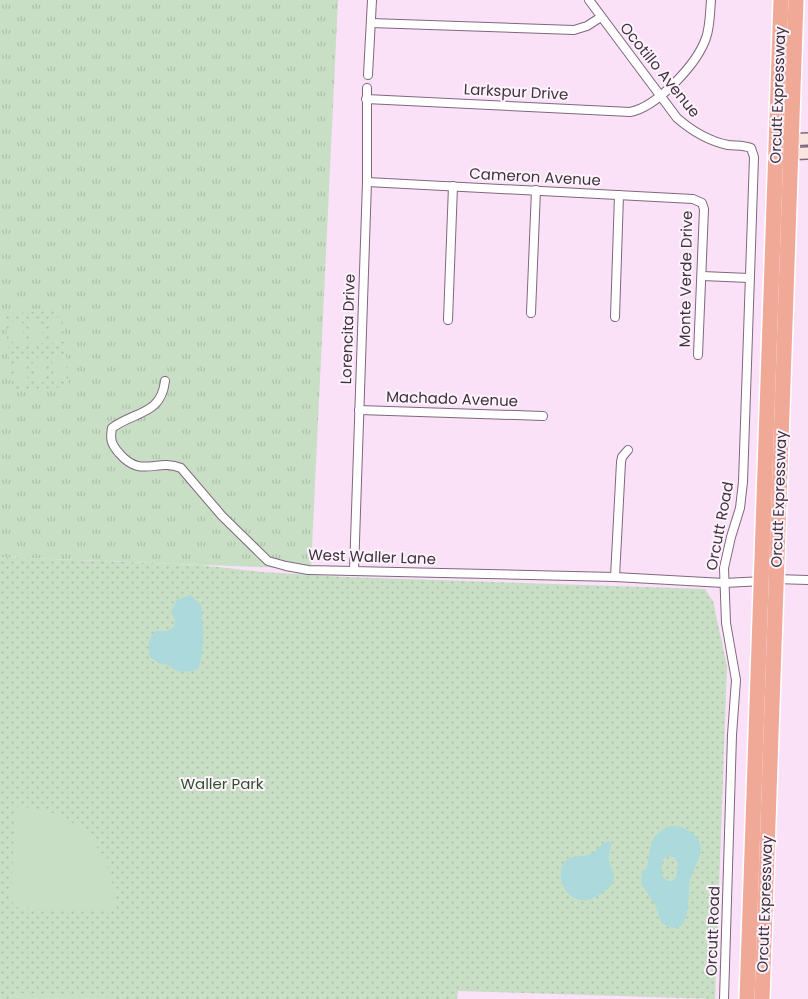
<svg xmlns="http://www.w3.org/2000/svg" width="808" height="999" viewBox="0 0 808 999" font-family="Poppins,sans-serif">
  <style>
    .grass { fill: url(#grass-tufts) }
    .park { fill: url(#park-dots) }
    .pitch { fill: #c8dfc6 }
    .water { fill: #acd9dc; fill-rule: evenodd }
    .lines { fill: none; stroke-linecap: round; stroke-linejoin: round }
    .street-casing { stroke: #7f687d; stroke-width: 10 }
    .secondary-casing { stroke: #7f687d; stroke-width: 14 }
    .highway-casing { stroke: #fff; stroke-width: 18 }
    .street { stroke: #fff; stroke-width: 8 }
    .secondary { stroke: #fae5e0; stroke-width: 11 }
    .highway { stroke: #f0a997; stroke-width: 15 }
    .labels { text-anchor: middle; stroke-width: 4; stroke-linejoin: round; paint-order: stroke }
    .street-label { font-size: 15px; fill: #3d333c; stroke: #fef3fd }
    .park-label { font-size: 15px; fill: #2d522a; stroke: #fef3fd }
  </style>
  <defs>
    <pattern id="grass-tufts" width="24" height="20" patternUnits="userSpaceOnUse" patternTransform="scale(1.25)"><rect width="24" height="20" fill="#c8dfc6"/><path d="M3 7l-1-3M5 7V3M7 7l1-3M15 17l-1-3M17 17v-4M19 17l1-3" fill="none" stroke="#adc0ab"/></pattern>
    <pattern id="park-dots" width="8" height="8" patternUnits="userSpaceOnUse" patternTransform="scale(1.25)"><rect width="8" height="8" fill="#c8dfc6"/><path d="M2 2h.1M6 6h.1" fill="none" stroke="#adc0ab" stroke-width="1.8" stroke-linecap="round"/></pattern>
  </defs>
  <rect width="100%" height="100%" fill="#fae1f8"/>
  <path class="grass" d="M0,0h338l-27,569 -311,-12z"/>
  <g class="park">
    <path d="M58,310l4,4 7,70 -3,3 -50,4 -4,-3 -7,-70 4,-4z"/>
    <path d="M0,557l200,8 62,7 83,5 360,12 8,12 14,65 -12,333 -257,-8 -1,8h-457z"/>
  </g>
  <g class="pitch">
    <path d="M60,317l3,25 -12,1 -3,-25z"/>
    <path d="M41,319l3,24 -12,2 -3,-25z"/>
    <path d="M22,320l2,25 -11,1 -3,-24z"/>
    <path d="M64,356l2,25 -12,1 -2,-25z"/>
    <path d="M44,357l2,25 -11,1 -3,-25z"/>
    <path d="M26,359l2,25 -12,1 -2,-25z"/>
    <path d="M15,807c61,0 101,43 100,104l-97,-3 -7,-7z"/>
    <path d="M23,993l88,4v2h-104l6,-5z"/>
  </g>
  <g class="water">
    <path d="M190,595l11,10c2,18 5,50 -4,65 -12,2 -20,4 -28,-5l-9,-1 -10,-7c-2,-11 -2,-18 5,-26h12l7,-4 1,-8 -4,-7 6,-12z"/>
    <path d="M672,826c14,0 33,11 28,29 -2,8 -8,16 -10,25 -3,15 3,65 -29,42l-5,-16 -15,-23 1,-11 5,-5 3,-18 4,-12 11,-9zM667,856l7,1 4,6 -2,14 -3,4c-14,1 -12,-12 -10,-22z"/>
    <path d="M609,841l2,2c0,5 -2,11 -2,16 0,8 7,13 4,22 -2,5 -6,8 -10,11 -31,26 -52,-16 -38,-30 9,-9 16,-4 25,-8 8,-3 11,-11 19,-13z"/>
  </g>
  <g class="lines">
    <g class="street-casing">
      <g id="street">
        <path d="M589,0l88,118c15,13 31,23 51,27 9,1 15,0 23,3l3,9 -11,325 -3,26 -9,29 -7,31 2,55 10,57 -4,55 -8,264"/>
        <path d="M371,23l203,7 13,-4 14,-9"/>
        <path d="M368,75l4,-75"/>
        <path d="M366,99l264,13c27,-5 67,-48 76,-74 4,-11 4,-26 5,-38"/>
        <path d="M367,182l326,17 9,4 2,6 -6,146"/>
        <path d="M702,276l47,2"/>
        <path d="M531,313l5,-123"/>
        <path d="M615,317l4,-122"/>
        <path d="M448,320l5,-134"/>
        <path d="M165,381c-4,34 -30,30 -53,47 -2,11 -1,16 7,25 22,26 37,5 62,15l41,48 46,45 18,5 22,4 307,7 109,6 40,-2"/>
        <path d="M359,410l184,6"/>
        <path d="M354,571l13,-389v-94"/>
        <path d="M615,577l6,-115 1,-5 6,-7"/>
        <path d="M775,579l33,1"/>
      </g>
    </g>
    <g class="secondary-casing">
      <g id="secondary">
        <path d="M785,140l23,-1"/>
        <path d="M783,154l25,-1"/>
      </g>
    </g>
    <g class="highway-casing">
      <g id="highway">
        <path d="M747,999l34,-999"/>
        <path d="M762,999l34,-999"/>
      </g>
    </g>
    <use href="#street" class="street"/>
    <use href="#secondary" class="secondary"/>
    <use href="#highway" class="highway"/>
  </g>
  <g class="labels">
    <g class="street-label">
      <text transform="translate(660 70) rotate(51)" y="5">Ocotillo Avenue</text>
      <text transform="translate(516 92) rotate(3)" y="5">Larkspur Drive</text>
      <text transform="translate(778 95) rotate(-88)" y="5">Orcutt Expressway</text>
      <text transform="translate(535 177) rotate(3)" y="5">Cameron Avenue</text>
      <text transform="translate(686 279) rotate(-89)" y="5">Monte Verde Drive</text>
      <text transform="translate(348 329) rotate(-88)" y="5">Lorencita Drive</text>
      <text transform="translate(452 399) rotate(2)" y="5">Machado Avenue</text>
      <text transform="translate(779 499) rotate(-88)" y="5">Orcutt Expressway</text>
      <text transform="translate(720 526) rotate(-79)" y="5">Orcutt Road</text>
      <text transform="translate(372 557) rotate(2)" y="5">West Waller Lane</text>
      <text transform="translate(765 904) rotate(-88)" y="5">Orcutt Expressway</text>
      <text transform="translate(713 931) rotate(-88)" y="5">Orcutt Road</text>
    </g>
    <g class="park-label">
      <text x="222" y="789">Waller Park</text>
    </g>
  </g>
</svg>
